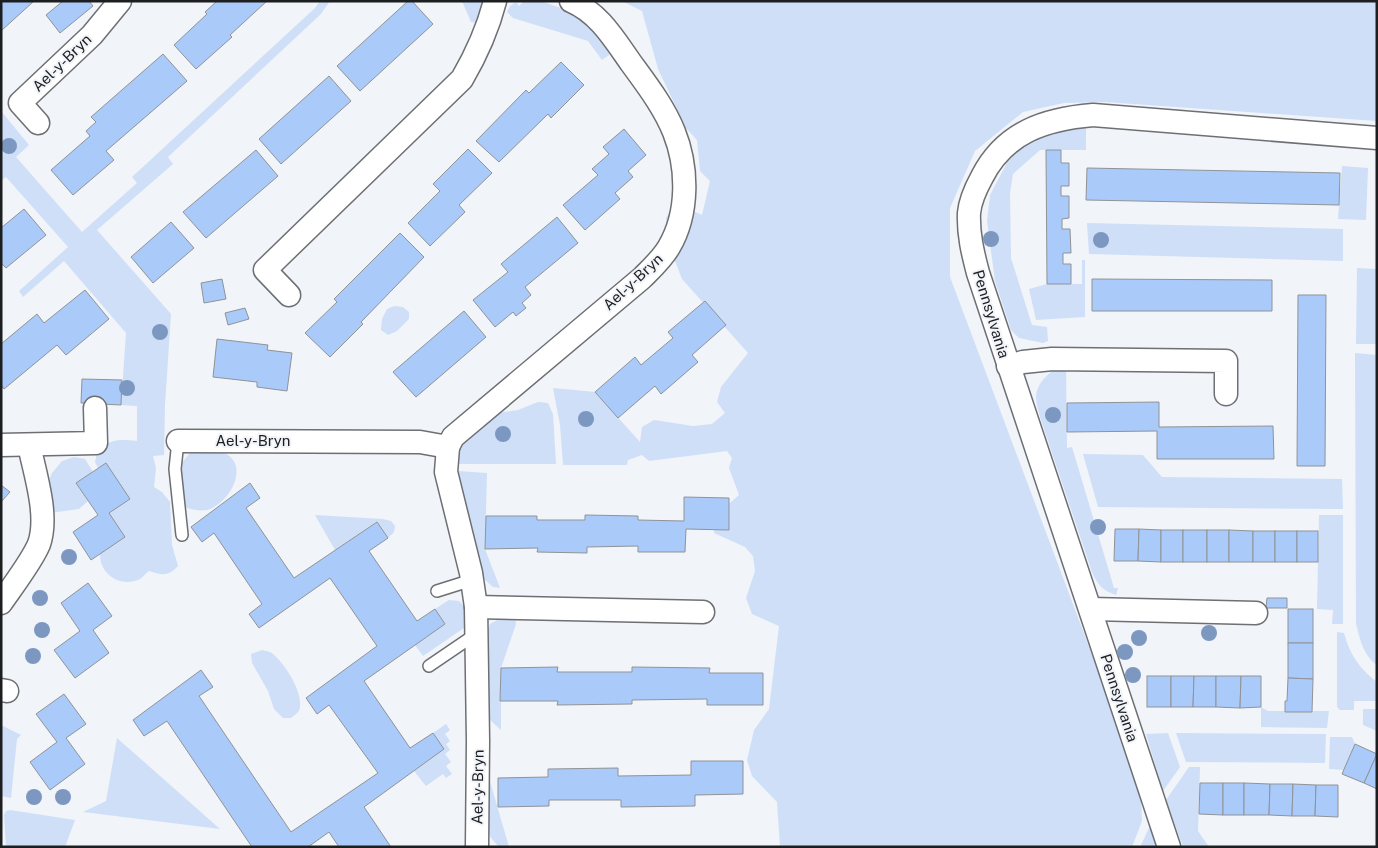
<svg xmlns="http://www.w3.org/2000/svg" width="1378" height="848" viewBox="0 0 1378 848" font-family="'Public Sans',sans-serif">
  <style>
    .green { fill: #cfdff8 }
    .building { fill: #aacafa; stroke: #909397 }
    .lines { fill: none; stroke-linecap: round; stroke-linejoin: round }
    .lane-casing { stroke: #6d6f73; stroke-width: 14 }
    .street-casing { stroke: #6d6f73; stroke-width: 25 }
    .lane { stroke: #fff; stroke-width: 11 }
    .street { stroke: #fff; stroke-width: 22 }
    .tree { fill: #7c98c0 }
    .labels { text-anchor: middle; stroke-width: 4; stroke-linejoin: round; paint-order: stroke }
    .street-label { font-size: 15px; fill: #1d1e20; stroke: #f1f4f9 }
  </style>
  <rect width="100%" height="100%" fill="#f1f4f9"/>
  <g class="green">
    <path d="M320,1h10l-9,13 -153,143 5,7 -76,66 74,84 -6,91 -1,50 -11,1 3,12 -2,19 8,5 8,10 2,43 6,21c-10,11 -16,9 -29,5 -3,2 -6,6 -9,8 -19,9 -39,-4 -40,-23 -1,-11 6,-31 9,-43l21,-14 -32,-31 -3,-6 3,-13c15,-10 21,-10 39,-8v-35l-16,-1 5,-72 -62,-72 -41,36 -4,-6 49,-44 -62,-70 -5,4v-70l28,34 -13,12 66,75 55,-49 -5,-6 183,-169z"/>
    <path d="M462,1h33l-7,23 -17,-2z"/>
    <path d="M524,1h17l39,14 28,33 1,7 -7,5 -14,-19 -75,-23 -6,-6 3,-6 6,-4 3,4z"/>
    <path d="M622,1h755v120l-272,-19 -41,1 -41,9 -48,39 -25,57v69l168,447 23,72 1,25 -10,26h-352l-3,-45 -25,-26 -5,-16 7,-30 15,-21 10,-83 -27,-12 -6,-16 9,-27 -2,-15 -8,-9 -31,-14 2,-18 23,-20 -10,-27 3,-10 -5,-7 -78,10 -7,-6 -14,5 -1,5h-64l-3,-40 -7,-37 42,4 45,50 2,-15 12,-7 39,6 19,-2 13,-11 -8,-11 4,-15 27,-34 -66,-74 -7,-18 2,-9 -10,-21 -1,-13 8,-12 10,1 18,8 8,-34 -10,-10 -3,-31 -11,-12 -28,-59 -16,-58z"/>
    <path d="M1086,124v26h-46l-27,24 -3,19 1,65 21,67 15,2 1,14 -5,2 -24,-5 -8,-8 -16,-49 -8,-60 3,-26 18,-34 19,-19 32,-16z"/>
    <path d="M1342,166l26,2 -2,52 -28,-1z"/>
    <path d="M1087,223l256,6v32l-254,-7z"/>
    <path d="M1082,260h3v57l-49,3 -7,-31 18,-5h35z"/>
    <path d="M1357,268l20,1v75h-21z"/>
    <path d="M394,306l9,1 6,5v7l-12,12 -9,4 -7,-5 1,-11 5,-10z"/>
    <path d="M1355,353l22,2v310c-14,-10 -17,-26 -21,-41z"/>
    <path d="M1066,364l1,84 5,-1 42,141h4l-2,7c-13,-4 -19,-11 -24,-23l-52,-155c-1,-6 -4,-13 -4,-20 1,-16 16,-28 30,-33z"/>
    <path d="M538,402l10,1 5,11 3,50h-101l4,-22 31,-28 28,-4z"/>
    <path d="M209,450c6,1 14,2 19,5 21,15 -1,50 -21,55 -11,2 -23,-3 -34,-7 -4,-26 1,-31 17,-50z"/>
    <path d="M1083,454l60,1 19,22 180,2 1,30 -245,-2z"/>
    <path d="M74,457l11,2 8,13 -17,11 12,18 -9,8 -29,4 -6,-20 8,-20 10,-12z"/>
    <path d="M458,471l29,2 -2,76 15,39 -7,-1 -10,-9 -24,-92z"/>
    <path d="M315,515l68,4 8,2 4,5 -1,6 -6,6 -12,-16 -41,28z"/>
    <path d="M1319,515h24v109h-11l1,-14 -16,-1z"/>
    <path d="M449,600l10,1 7,7 -2,20 -41,28 -8,-11 29,-20 -9,-16z"/>
    <path d="M515,618l1,6 -15,44v62l-14,-13v-84l3,-9 9,-5z"/>
    <path d="M1337,632l7,1c5,20 16,37 33,49v19h-23v9h-14l-3,-3z"/>
    <path d="M262,650c3,1 8,1 11,4 11,9 29,36 27,52 0,6 -4,8 -9,12h-8l-9,-9 -6,-18 -16,-28 -1,-9z"/>
    <path d="M1261,707l7,4h61l-2,17 -66,-1z"/>
    <path d="M1363,709h14v22l-14,-6z"/>
    <path d="M446,724l4,6 -5,4 5,7 -4,3 4,6 -5,4 6,8 -5,4 6,8 -6,4 -3,-4 -17,12 -12,-15 30,-22 -11,-16z"/>
    <path d="M1,725l20,10 -4,4 -6,59 -10,-2z"/>
    <path d="M1168,733l12,34 -17,24 -17,-57z"/>
    <path d="M1176,733l150,1 -1,29 -139,-1z"/>
    <path d="M1330,737h22l3,7 -11,26 -15,-1z"/>
    <path d="M117,738l103,91 -137,-17 23,-11z"/>
    <path d="M1189,767h11l-2,64 11,16h-26l-17,-47z"/>
    <path d="M489,778l20,69h-10l-8,-9 -4,-11z"/>
    <path d="M10,810l65,10 -10,27h-59l-2,-32 2,-4z"/>
    <path d="M1150,826l1,2 9,19h-20z"/>
  </g>
  <g class="building">
    <path d="M1,1h33l-33,30z"/>
    <path d="M63,1h26l4,5 -33,27 -14,-18z"/>
    <path d="M217,1h50l-37,34 2,2 -36,32 -22,-24 33,-31 -2,-2z"/>
    <path d="M408,1h4l21,23 -73,67 -23,-25z"/>
    <path d="M163,54l24,27 -81,70 8,9 -41,35 -22,-25 39,-34 -4,-5 10,-9 -5,-5z"/>
    <path d="M561,62l23,23 -33,33 -3,-4 -49,48 -23,-21 50,-51 3,3z"/>
    <path d="M329,76l22,25 -70,63 -22,-25z"/>
    <path d="M624,129l22,26 -18,16 5,6 -18,16 5,6 -35,31 -22,-25 35,-30 -6,-6 17,-15 -6,-7z"/>
    <path d="M468,149l24,24 -33,32 6,7 -35,34 -22,-23 32,-32 -7,-7z"/>
    <path d="M256,150l22,26 -72,62 -23,-26z"/>
    <path d="M1046,150h15v13h8v23h-8v10h8v22l-7,1v10h8l1,24h-8v11h8v20h-24z"/>
    <path d="M1087,168l253,5 -1,32 -253,-5z"/>
    <path d="M24,209l22,26 -40,33 -5,-5v-35z"/>
    <path d="M557,217l21,26 -53,44 6,8 -9,8 4,5 -10,8 -3,-4 -18,15 -22,-27 35,-28 -7,-8z"/>
    <path d="M171,222l23,26 -41,35 -22,-26z"/>
    <path d="M400,233l24,24 -63,65 2,2 -33,33 -25,-24 32,-31 -3,-3z"/>
    <path d="M222,279l4,20 -22,4 -3,-20z"/>
    <path d="M1092,279l180,1v31h-180z"/>
    <path d="M85,290l24,29 -43,36 -9,-10 -53,44 -3,-4v-41l36,-30 7,9z"/>
    <path d="M1298,295h28l-1,171h-28z"/>
    <path d="M705,301l21,24 -34,30 6,7 -37,32 -6,-8 -37,32 -23,-26 40,-35 6,8 32,-27 -5,-6z"/>
    <path d="M245,308l4,11 -21,6 -3,-12z"/>
    <path d="M464,311l22,26 -70,60 -23,-25z"/>
    <path d="M217,339l51,6 -1,5 25,3 -5,38 -30,-4v-5l-44,-5z"/>
    <path d="M82,379l40,1 -1,25 -40,-2z"/>
    <path d="M1159,402v25l114,-1 1,33h-117v-28l-90,1v-29z"/>
    <path d="M106,463l24,36 -21,14 16,24 -34,23 -18,-28 25,-17 -22,-32z"/>
    <path d="M250,483l10,15 -14,10 48,70 83,-56 11,16 -19,13 48,70 18,-12 10,15 -81,57 46,67 23,-15 11,16 -80,58 27,40h-52l-10,-15 -21,15h-56l-85,-126 -23,15 -11,-16 68,-50 12,17 -14,9 92,136 87,-59 -49,-68 -12,9 -11,-16 71,-52 -47,-68 -71,50 -10,-14 13,-10 -48,-71 -12,9 -11,-15z"/>
    <path d="M1,485l9,7 -9,10z"/>
    <path d="M684,497l45,1v32l-43,-1 -1,23h-47v-6l-51,1v6l-50,-1 1,-4 -53,1 1,-33h51v4h48v-5l53,1v4l46,1z"/>
    <path d="M1115,529h24l-1,32h-24z"/>
    <path d="M1139,529l22,1v32l-23,-1z"/>
    <rect x="1161" y="530" width="22" height="32"/>
    <rect x="1183" y="530" width="24" height="32"/>
    <rect x="1207" y="530" width="22" height="32"/>
    <path d="M1229,530l24,1v31h-24z"/>
    <rect x="1253" y="531" width="22" height="31"/>
    <rect x="1275" y="531" width="22" height="31"/>
    <rect x="1297" y="531" width="21" height="31"/>
    <path d="M88,583l24,33 -19,14 16,23 -34,25 -21,-28 26,-19 -19,-28z"/>
    <path d="M1267,598h20v10h-21z"/>
    <rect x="1288" y="609" width="25" height="34"/>
    <path d="M1288,643h25v36l-25,-1z"/>
    <path d="M558,667l-1,5h75v-5l78,1 -1,5h54v32h-56v-6l-75,1v4l-75,1 1,-4h-58l1,-33z"/>
    <rect x="1147" y="676" width="24" height="31"/>
    <path d="M1171,676h23l-1,31h-22z"/>
    <path d="M1194,676h22v31h-23z"/>
    <path d="M1216,676h25l-1,32 -24,-1z"/>
    <path d="M1241,676h20v31l-21,1z"/>
    <path d="M1288,678l25,1 -1,33h-27v-11h2z"/>
    <path d="M64,694l22,30 -20,14 19,26 -35,26 -20,-28 27,-20 -21,-28z"/>
    <path d="M1355,744l22,10 -13,29 -22,-9z"/>
    <path d="M1377,754v35l-13,-6z"/>
    <path d="M691,761h52v33l-48,1v11l-74,1v-7h-72v6l-51,1v-29l50,-1v-8l70,-1v8l73,-1z"/>
    <path d="M1200,783h23v32l-24,-1z"/>
    <rect x="1223" y="783" width="21" height="32"/>
    <path d="M1244,783l26,1 -1,31h-25z"/>
    <path d="M1270,784h23l-1,32 -23,-1z"/>
    <path d="M1293,784l23,1 -1,31h-23z"/>
    <path d="M1316,785h22v32l-23,-1z"/>
  </g>
  <g class="lines">
    <g class="lane-casing">
      <g id="lane">
        <path d="M178,441l-3,28 7,66"/>
        <path d="M437,591l35,-11"/>
        <path d="M429,666l47,-32"/>
      </g>
    </g>
    <g class="street-casing">
      <g id="street">
        <path d="M38,123l-18,-20 72,-68 28,-34"/>
        <path d="M289,295l-24,-25 197,-191c14,-24 26,-51 33,-78"/>
        <path d="M1008,366l15,-4 29,-3 174,2v33"/>
        <path d="M178,441l242,1 28,5 5,-10 189,-159c10,-10 20,-19 27,-31 20,-34 19,-80 5,-115 -10,-25 -27,-47 -43,-69 -17,-24 -32,-50 -60,-62"/>
        <path d="M1,445l95,-2 -1,-35"/>
        <path d="M448,447l-2,25 25,101 5,34 2,134 -1,106"/>
        <path d="M1,603c11,-16 31,-42 38,-59 10,-28 -4,-70 -10,-99"/>
        <path d="M476,607l227,5"/>
        <path d="M1091,609l165,4"/>
        <path d="M1,690l6,1"/>
        <path d="M1169,847l-191,-574c-5,-19 -10,-39 -9,-60 1,-12 7,-25 13,-36 23,-45 63,-58 111,-62l284,23"/>
      </g>
    </g>
    <use href="#lane" class="lane"/>
    <use href="#street" class="street"/>
  </g>
  <g class="tree">
    <circle cx="9" cy="146" r="8"/>
    <circle cx="991" cy="239" r="8"/>
    <circle cx="1101" cy="240" r="8"/>
    <circle cx="160" cy="332" r="8"/>
    <circle cx="127" cy="388" r="8"/>
    <circle cx="1053" cy="415" r="8"/>
    <circle cx="586" cy="419" r="8"/>
    <circle cx="503" cy="434" r="8"/>
    <circle cx="1098" cy="527" r="8"/>
    <circle cx="69" cy="557" r="8"/>
    <circle cx="40" cy="598" r="8"/>
    <circle cx="42" cy="630" r="8"/>
    <circle cx="1209" cy="633" r="8"/>
    <circle cx="1139" cy="638" r="8"/>
    <circle cx="1125" cy="652" r="8"/>
    <circle cx="33" cy="656" r="8"/>
    <circle cx="1133" cy="675" r="8"/>
    <circle cx="34" cy="797" r="8"/>
    <circle cx="63" cy="797" r="8"/>
  </g>
  <g class="labels">
    <g class="street-label">
      <text transform="translate(62 63) rotate(-44)" y="5">Ael-y-Bryn</text>
      <text transform="translate(633 282) rotate(-43)" y="5">Ael-y-Bryn</text>
      <text transform="translate(991 314) rotate(73)" y="5">Pennsylvania</text>
      <text x="253" y="446">Ael-y-Bryn</text>
      <text transform="translate(1119 698) rotate(72)" y="5">Pennsylvania</text>
      <text transform="translate(478 787) rotate(-89)" y="5">Ael-y-Bryn</text>
    </g>
  </g>
  <rect width="1378" height="848" fill="none" stroke="#1d1e20" stroke-width="5"/>
</svg>
